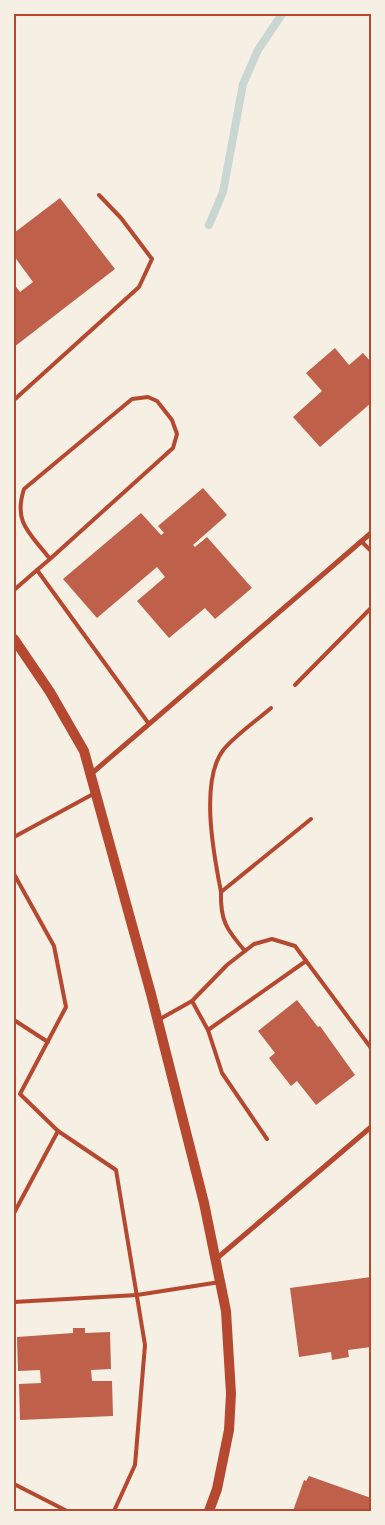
<svg xmlns="http://www.w3.org/2000/svg" width="385" height="1525" viewBox="0 0 385 1525" font-family="'PT Sans',sans-serif">
  <style>
    .lines { fill: none; stroke-linecap: round; stroke-linejoin: round }
    .stream { stroke: #c9d6d2; stroke-width: 8 }
    .building { fill: #bf614a }
    .service { stroke: #b5482f; stroke-width: 4 }
    .minor { stroke: #b5482f; stroke-width: 5 }
    .secondary { stroke: #b5482f; stroke-width: 10 }
    .neatline { fill: none; stroke: #b5482f; stroke-width: 2 }
  </style>
  <rect width="100%" height="100%" fill="#f6efe4"/>
  <g class="lines">
    <path class="stream" d="M209,225l14,-33 20,-108 15,-34 24,-36"/>
  </g>
  <g class="building">
    <path d="M60,198l55,71 -101,78v-63l6,8 13,-10 -19,-26v-23z"/>
    <path d="M335,348l14,17 14,-12 8,9v41l-51,44 -27,-30 29,-26 -16,-18z"/>
    <path d="M203,488l24,27 -34,30 2,2 12,-10 45,51 -37,31 -10,-11 -36,30 -32,-37 28,-24 -8,-10 -60,51 -34,-39 78,-66 20,22 3,-2 -6,-7z"/>
    <path d="M297,1000l21,27 2,-1 35,49 -39,30 -19,-24 -6,5 -22,-28 6,-5 -17,-22z"/>
    <path d="M371,1277v70l-23,3 1,7 -17,3 -1,-8 -32,5 -9,-69z"/>
    <path d="M73,1328h12v5l25,-1 1,37 -20,1 1,11h20l1,35 -93,4 -1,-36 22,-1 -1,-13 -22,1 -1,-34 56,-4z"/>
    <path d="M309,1476l62,22v13h-78l11,-31 2,1z"/>
  </g>
  <g class="lines">
    <g class="service">
      <path d="M14,400l125,-113 13,-28 -31,-41 -22,-23"/>
      <path d="M361,541l10,10"/>
      <path d="M37,570l13,-11 123,-111 4,-14 -5,-14 -15,-19 -9,-4 -16,2 -108,90c-11,34 6,44 26,70"/>
      <path d="M14,590l23,-20 112,154"/>
      <path d="M295,685l76,-77"/>
      <path d="M271,708c-15,13 -34,26 -47,41 -25,31 -10,107 -3,143l90,-73"/>
      <path d="M14,837l81,-44"/>
      <path d="M14,874l40,72 12,61 -46,87 38,37 58,39 29,175 -10,120 -21,46"/>
      <path d="M221,892c-1,29 6,38 24,59"/>
      <path d="M192,1001l16,29 14,43 45,66"/>
      <path d="M160,1019l32,-18 35,-36 27,-21 18,-5 23,7 76,102"/>
      <path d="M14,1020l34,22"/>
      <path d="M208,1030l98,-69"/>
      <path d="M14,1213l44,-82"/>
      <path d="M14,1302l123,-7 83,-13"/>
      <path d="M14,1484l53,27"/>
    </g>
    <g class="minor">
      <path d="M91,774l280,-241"/>
      <path d="M216,1259l155,-132"/>
    </g>
    <path class="secondary" d="M14,639l36,53 34,59 67,243 53,209 22,108 5,83 -2,36 -12,59 -8,22"/>
  </g>
  <rect width="385" height="1525" fill="none" stroke="#f6efe4" stroke-width="30"/>
  <rect x="15" y="15" width="355" height="1495" class="neatline"/>
</svg>
